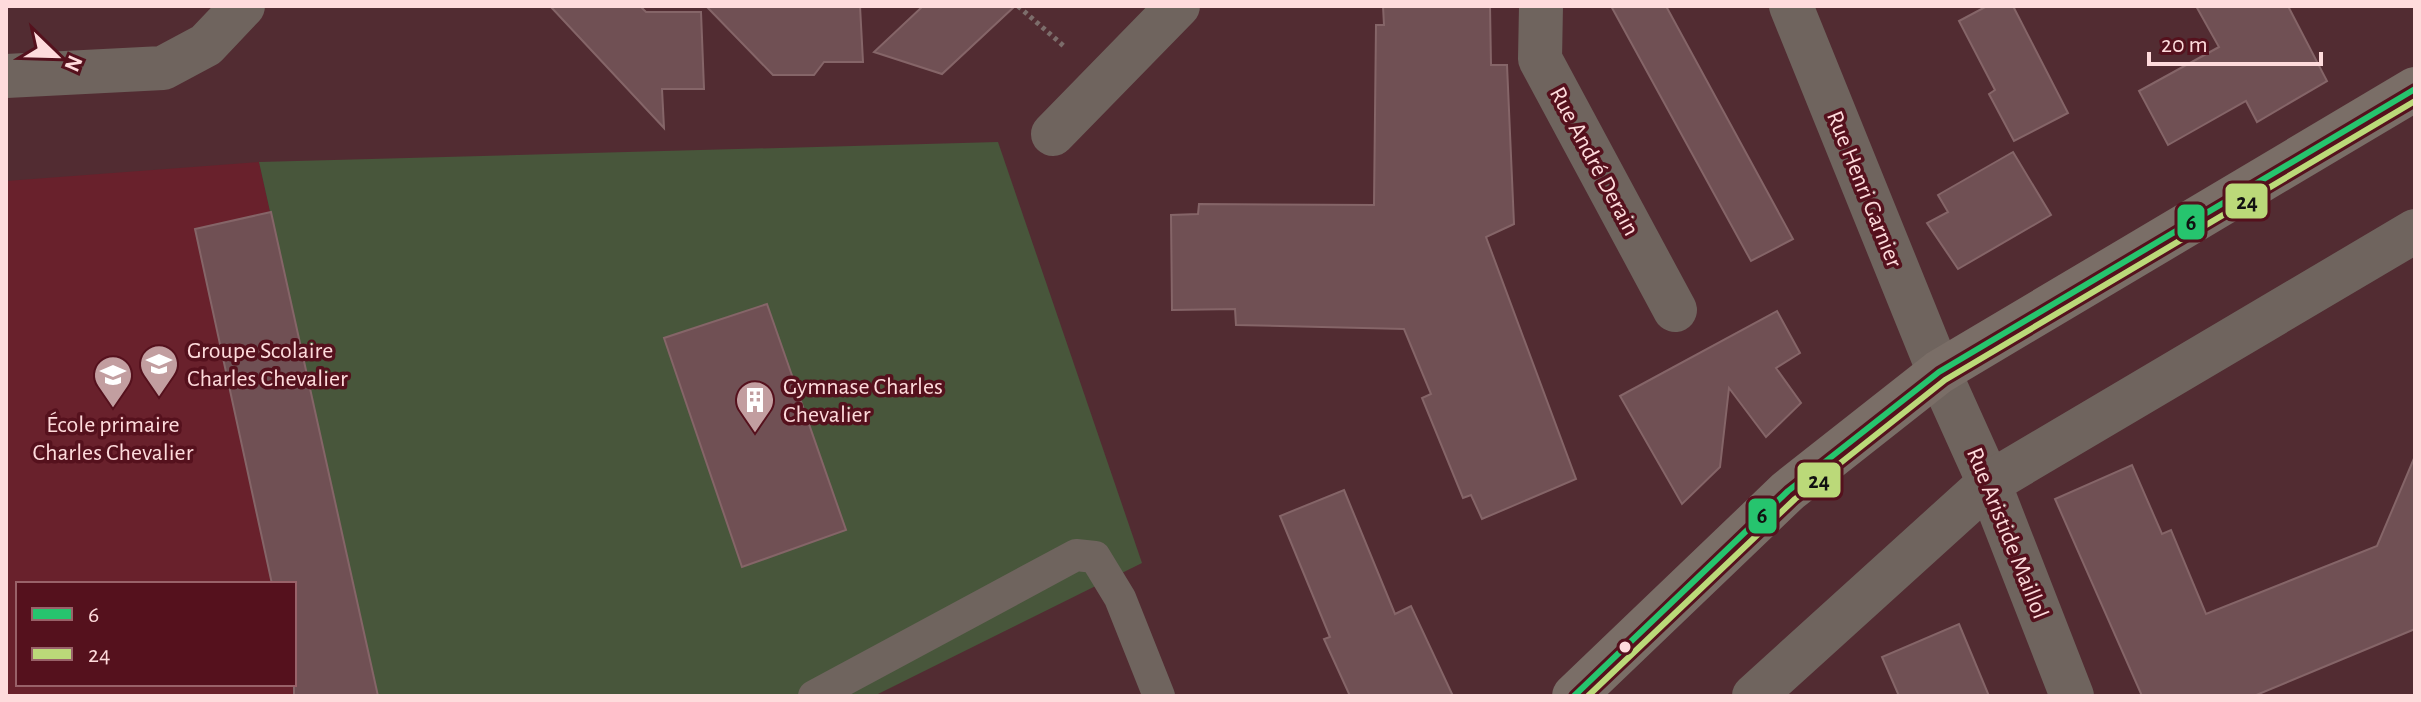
<svg xmlns="http://www.w3.org/2000/svg" width="2421" height="702" viewBox="0 0 2421 702" font-family="'Alegreya Sans',sans-serif">
  <style>
    .built { fill: #69212c; fill-rule: evenodd }
    .green { fill: #48563b }
    .building { fill: #705054; stroke: #856568; stroke-width: 2 }
    .lines { fill: none; stroke-linecap: round; stroke-linejoin: round }
    .path { stroke: #7c6d6b; stroke-width: 5; stroke-dasharray: 4 4; stroke-linecap: butt }
    .service { stroke: #6f645e; stroke-width: 32 }
    .pedestrian { stroke: #6f645e; stroke-width: 44 }
    .minor { stroke: #6f645e; stroke-width: 44 }
    .secondary { stroke: #7a6e67; stroke-width: 44 }
    .bus-1-casing { stroke: #55111d; stroke-width: 12 }
    .bus-2-casing { stroke: #55111d; stroke-width: 12 }
    .bus-1 { stroke: #26c46e; stroke-width: 6 }
    .bus-2 { stroke: #bbd979; stroke-width: 6 }
    .bus-dot { fill: #fedbdc; stroke: #55111d; stroke-width: 3 }
    .labels { text-anchor: middle; stroke-width: 7; stroke-linejoin: round; paint-order: stroke }
    .street-label { font-size: 24px; fill: #fedbdc; stroke: #55111d }
    .poi-label { font-size: 24px; fill: #fedbdc; stroke: #55111d; text-anchor: start }
    .line-badge { stroke: #55111d; stroke-width: 3 }
    .pale-badge-label { font-size: 22px; text-anchor: middle; font-weight: bold; fill: #111 }
  </style>
  <rect width="100%" height="100%" fill="#522c32"/>
  <path class="built" d="M259,162l119,534h-372v-515zM18,584h276v100h-276z"/>
  <path class="green" d="M998,142l144,421 -268,133h-496l-119,-534z"/>
  <g class="building">
    <path d="M550,6h90l6,6h55l3,77h-42l2,39z"/>
    <path d="M706,6h154l3,56h-39l-10,13h-41z"/>
    <path d="M923,6h92l-73,68 -68,-22z"/>
    <path d="M1383,6h107l1,59h16l7,159 -28,13 90,242 -94,40 -11,-24 -8,3 -41,-100 9,-4 -27,-65 -168,-4 -1,-16 -63,1 -1,-95 27,-1 1,-10 175,1 2,-180h8z"/>
    <path d="M1611,6h55l127,233 -42,22z"/>
    <path d="M1987,6h26l55,107 -54,28 -25,-47 6,-4 -36,-69z"/>
    <path d="M2196,6h92l39,75 -70,41 -11,-21 -78,44 -29,-54 80,-44z"/>
    <path d="M2013,152l38,63 -93,54 -31,-46 21,-11 -10,-17z"/>
    <path d="M271,212l107,484h-84v-112h-22l-77,-355z"/>
    <path d="M767,304l79,226 -104,37 -78,-229z"/>
    <path d="M1777,311l23,42 -24,15 25,35 -35,34 -37,-49 -9,79 -38,37 -62,-108z"/>
    <path d="M2415,456v173l-161,67h-112l-87,-197 77,-34 30,69 9,-4 35,84 171,-68z"/>
    <path d="M1344,490l51,124 16,-8 42,90h-103l-26,-57 6,-2 -50,-121z"/>
    <path d="M1959,624l30,72h-90l-17,-39z"/>
  </g>
  <g class="lines">
    <path class="path" d="M1018,6l48,42"/>
    <path class="service" d="M814,696l262,-141 19,2 25,41 39,98"/>
    <path class="pedestrian" d="M1989,483l83,213"/>
    <g class="minor">
      <path d="M1541,6l-1,53 135,251"/>
      <path d="M1791,6l148,366 50,111"/>
      <path d="M6,76l157,-8 43,-23 37,-39"/>
      <path d="M1053,134l125,-128"/>
      <path d="M1754,696l235,-213 426,-252"/>
    </g>
    <path class="secondary" d="M1574,696l214,-205 151,-119 476,-283"/>
    <g class="bus-1-casing">
      <path id="bus-1" d="M1574,696l214,-205 151,-119 476,-283"/>
    </g>
    <g class="bus-2-casing">
      <path id="bus-2" d="M1588,696l207,-197 150,-119 470,-279"/>
    </g>
    <use href="#bus-1" class="bus-1"/>
    <use href="#bus-2" class="bus-2"/>
  </g>
  <defs>
    <g id="school-pin" transform="scale(2)"><path d="M0 17L-7.5 6A9.5 9.5 0 1 1 7.5 6Z" fill="#c29ea0" stroke="#55111d"/><path d="M0-5L7-2L0 1L-7-2ZM-4 1L0 2.5L4 1V4Q0 6-4 4Z" fill="#fff"/></g>
    <g id="building-pin" transform="scale(2)"><path d="M0 17L-7.5 6A9.5 9.5 0 1 1 7.5 6Z" fill="#c29ea0" stroke="#55111d"/><path d="M-4-6H4V6H1V3H-1V6H-4ZM-2.5-4.3h1.7v1.8h-1.7ZM.8-4.3h1.7v1.8H.8ZM-2.5-1h1.7V.8h-1.7ZM.8-1h1.7V.8H.8Z" fill="#fff"/></g>
  </defs>
  <g fill-rule="evenodd">
    <use href="#school-pin" x="159" y="364"/>
    <use href="#school-pin" x="113" y="375"/>
    <use href="#building-pin" x="755" y="400"/>
  </g>
  <circle class="bus-dot" cx="1625" cy="647" r="7"/>
  <g class="labels">
    <g class="street-label">
      <text transform="translate(1595 161) rotate(62)" y="8">Rue André Derain</text>
      <text transform="translate(1865 189) rotate(68)" y="8">Rue Henri Garnier</text>
      <text transform="translate(2008 533) rotate(68)" y="8">Rue Aristide Maillol</text>
    </g>
    <g class="poi-label">
      <text x="187" y="358">Groupe Scolaire<tspan x="187" dy="28">Charles Chevalier</tspan></text>
      <text x="783" y="394">Gymnase Charles<tspan x="783" dy="28">Chevalier</tspan></text>
      <text x="113" y="432" text-anchor="middle">École primaire<tspan x="113" dy="28">Charles Chevalier</tspan></text>
    </g>
  </g>
  <g class="line-badge">
    <rect x="2224" y="182" width="45" height="38" rx="8" fill="#bbd979"/>
    <rect x="2176" y="203" width="30" height="38" rx="8" fill="#26c46e"/>
    <rect x="1796" y="461" width="46" height="38" rx="8" fill="#bbd979"/>
    <rect x="1747" y="497" width="31" height="38" rx="8" fill="#26c46e"/>
  </g>
  <g class="pale-badge-label">
    <text x="2247" y="209">24</text>
    <text x="2191" y="230">6</text>
    <text x="1819" y="488">24</text>
    <text x="1762" y="523">6</text>
  </g>
  <rect width="2421" height="702" fill="none" stroke="#fedbdc" stroke-width="16"/>
  <rect x="16" y="582" width="280" height="104" fill="#55111d" stroke="#996269" stroke-width="2"/>
  <rect x="32" y="608" width="40" height="12" fill="#26c46e" stroke="#996269" stroke-width="2"/>
  <text x="88" y="622" font-size="24" fill="#fedbdc">6</text>
  <rect x="32" y="648" width="40" height="12" fill="#bbd979" stroke="#996269" stroke-width="2"/>
  <text x="88" y="662" font-size="24" fill="#fedbdc">24</text>
  <g transform="translate(56 56) rotate(113)" stroke="#55111d" stroke-width="6" paint-order="stroke">
  <path d="M0-6L14 30L0 20L-14 30Z" fill="#fedbdc"/>
  <text y="-12" font-size="22" font-weight="bold" text-anchor="middle" fill="#fedbdc">N</text>
  </g>
  <path d="M2149 52v12h172v-12" fill="none" stroke="#fedbdc" stroke-width="4"/>
  <text x="2161" y="52" font-size="24" fill="#fedbdc" stroke="#55111d" stroke-width="6" paint-order="stroke">20 m</text>
</svg>
